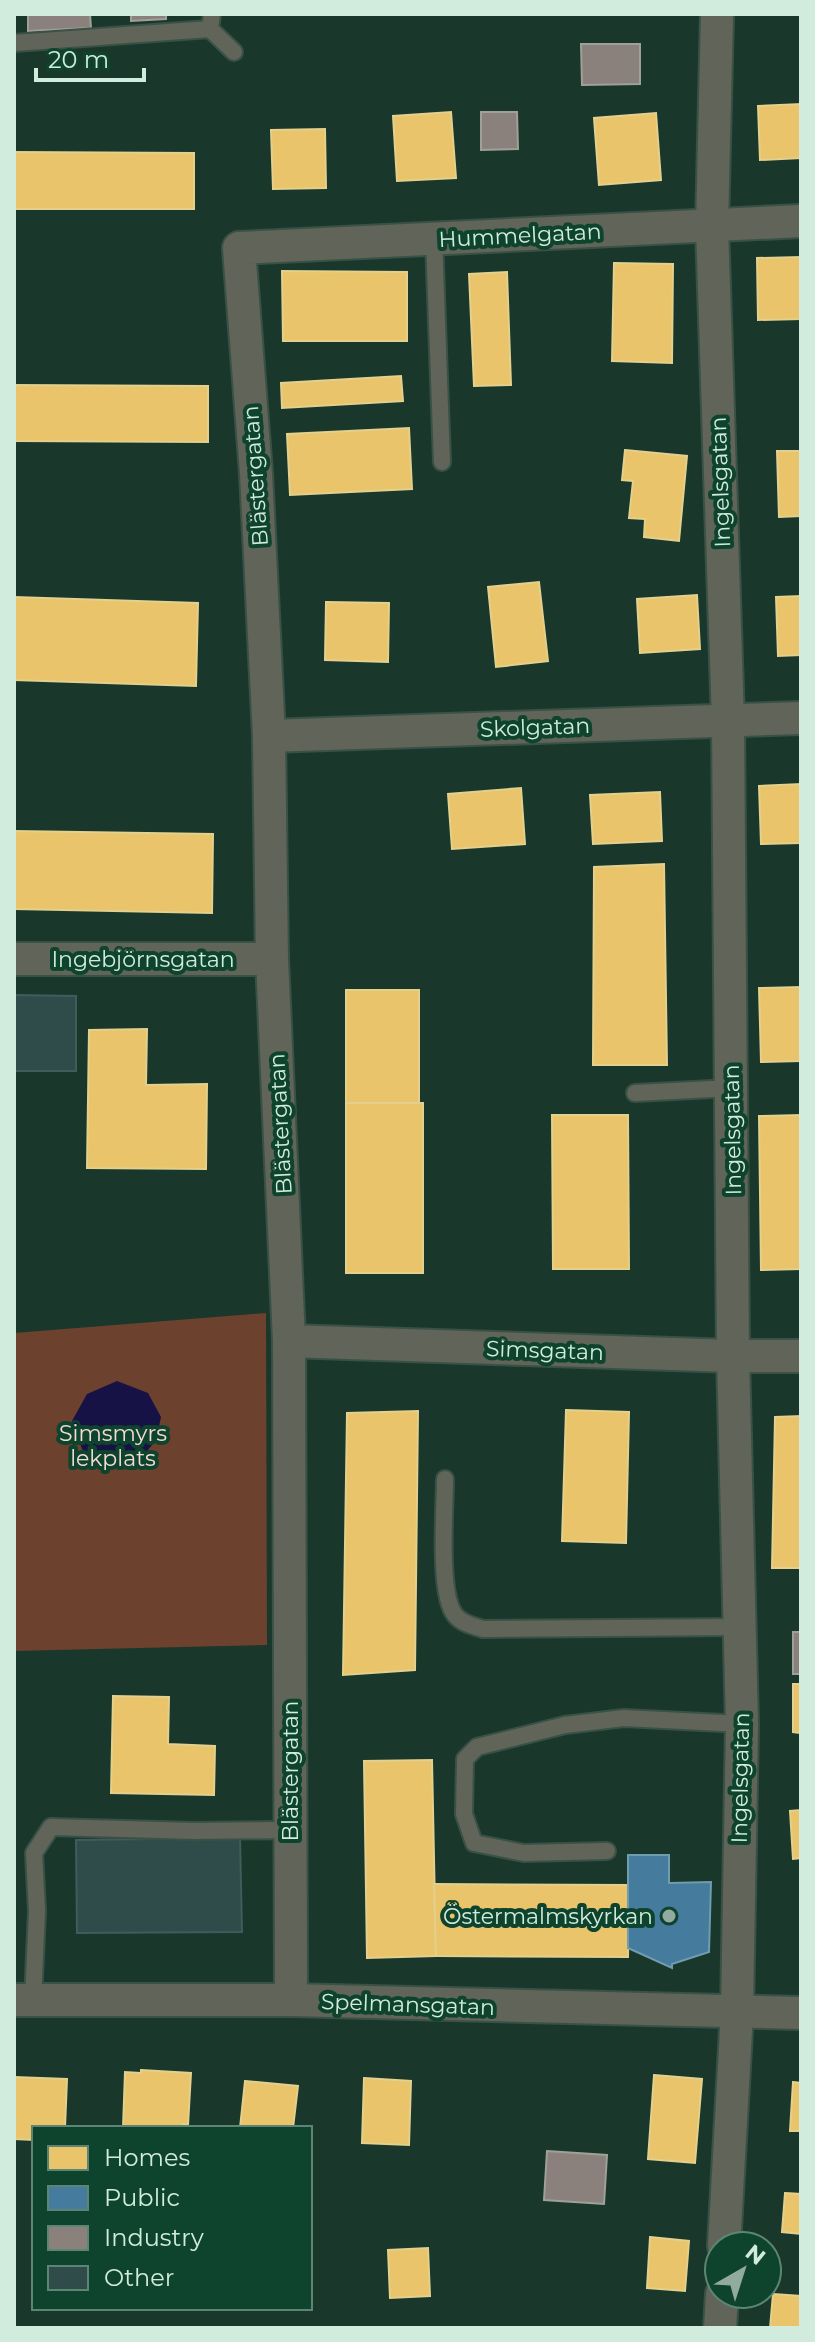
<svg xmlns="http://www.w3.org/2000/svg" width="815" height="2342" viewBox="0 0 815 2342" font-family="Montserrat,sans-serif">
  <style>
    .green { fill: #6c412e }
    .water { fill: #171246 }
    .homes { fill: #e9c46a; stroke: #e2d08c; stroke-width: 2 }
    .public { fill: #457b9d; stroke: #6f9db0; stroke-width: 2 }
    .industry { fill: #8a817c; stroke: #9fa199; stroke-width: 2 }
    .building { fill: #2f4c4b; stroke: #435b5a; stroke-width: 2 }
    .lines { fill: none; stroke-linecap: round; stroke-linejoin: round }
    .lane-casing { stroke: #3a5146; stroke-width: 20 }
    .street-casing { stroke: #3a5146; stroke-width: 36 }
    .lane { stroke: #606459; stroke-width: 16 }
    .street { stroke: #606459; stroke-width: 32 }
    .poi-dot { fill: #91ac9e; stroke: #0e432d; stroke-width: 3 }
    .labels { text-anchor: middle; stroke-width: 8; stroke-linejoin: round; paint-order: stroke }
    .street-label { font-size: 22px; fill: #d1ebdc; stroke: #0e432d }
    .park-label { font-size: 22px; fill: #f2dcd4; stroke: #0e432d }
    .poi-label { font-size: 22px; fill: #d1ebdc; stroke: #0e432d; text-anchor: end }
  </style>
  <rect width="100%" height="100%" fill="#1a372b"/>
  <path class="green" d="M266,1313l1,332 -253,6v-318z"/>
  <path class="water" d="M117,1381l31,12 13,24 -5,23 -21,26 -27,1 -26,-18 -10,-28 15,-27z"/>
  <g class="homes">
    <path d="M801,104v54l-41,2 -2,-54z"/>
    <path d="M451,112l5,66 -59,3 -4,-65z"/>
    <path d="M656,113l5,67 -62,5 -5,-67z"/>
    <path d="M325,129l1,59 -53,1 -2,-59z"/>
    <path d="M14,152l180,1v56h-180z"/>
    <path d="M801,257v62l-43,1 -1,-62z"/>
    <path d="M614,263l59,1 -1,99 -60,-2z"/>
    <path d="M282,271l125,1v69h-124z"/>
    <path d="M507,272l4,113 -37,1 -5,-112z"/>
    <path d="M401,376l2,25 -121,7 -1,-25z"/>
    <path d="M14,385l194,1v56l-194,-1z"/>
    <path d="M409,428l3,61 -122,6 -3,-61z"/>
    <path d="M625,450l62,6 -8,85 -35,-4 1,-18 -16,-1 4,-37 -11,-1z"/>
    <path d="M777,451h24v65l-22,1z"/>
    <path d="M539,582l9,79 -52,6 -8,-80z"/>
    <path d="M697,595l3,54 -60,4 -3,-54z"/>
    <path d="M801,596v59l-23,1 -2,-59z"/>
    <path d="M14,597l184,6 -2,83 -182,-6z"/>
    <path d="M326,602l63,1 -1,59 -63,-2z"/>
    <path d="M801,784v59l-40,1 -2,-58z"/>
    <path d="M521,788l4,56 -73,5 -4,-55z"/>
    <path d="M660,792l2,49 -69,3 -3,-49z"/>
    <path d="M14,831l199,3 -1,79 -198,-4z"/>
    <path d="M664,864l3,201h-74l1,-198z"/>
    <path d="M801,987v74l-40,1 -2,-74z"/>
    <rect x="346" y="990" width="73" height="113"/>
    <path d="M147,1029l-1,56 61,-1 -1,85 -119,-1 2,-138z"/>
    <rect x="346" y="1103" width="77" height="170"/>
    <path d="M552,1115h76l1,154h-76z"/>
    <path d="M801,1115v154l-40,1 -2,-154z"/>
    <path d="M566,1410l63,2 -3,131 -64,-2z"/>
    <path d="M418,1411l-3,259 -72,5 4,-262z"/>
    <path d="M801,1416v152h-29l3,-151z"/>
    <path d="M793,1684h8v49l-8,-1z"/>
    <path d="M113,1696l56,1 -1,47 47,2 -1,49 -103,-2z"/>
    <path d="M432,1760l4,196 -69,2 -3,-197z"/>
    <path d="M801,1810v48l-8,1 -3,-48z"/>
    <path d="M434,1884l195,1 -1,72 -192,-1z"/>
    <path d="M141,2070l50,3 -3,52 -5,-1 -1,4h-59l2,-56 16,1z"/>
    <path d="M654,2075l48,4 -7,84 -47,-4z"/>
    <path d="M14,2077l53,2 -2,49h-31v12l-20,-1z"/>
    <path d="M364,2078l47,3 -2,64 -47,-2z"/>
    <path d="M245,2081l53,5 -5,42h-53z"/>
    <path d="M793,2082l8,1v48h-11z"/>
    <path d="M785,2193l16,1v40l-19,-2z"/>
    <path d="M650,2237l39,4 -4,50 -38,-3z"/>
    <path d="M428,2248l2,48 -40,2 -2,-48z"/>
    <path d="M773,2294l28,2v32h-31z"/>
  </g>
  <path class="public" d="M628,1855h41v28l42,-1 -2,70 -37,12v4l-44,-20z"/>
  <g class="industry">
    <path d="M28,14h62l1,14 -63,3z"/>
    <path d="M131,14h35v5l-35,2z"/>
    <path d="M581,44h59v40l-58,1z"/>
    <path d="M481,112h36l1,37 -37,1z"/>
    <rect x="793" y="1632" width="8" height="42"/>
    <path d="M547,2151l60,4 -3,49 -60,-4z"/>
  </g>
  <g class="building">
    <path d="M14,995l62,1v75h-62z"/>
    <path d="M240,1838l2,94 -165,1 -1,-93z"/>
  </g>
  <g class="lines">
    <g class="lane-casing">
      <g id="lane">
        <path d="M212,14l-2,15 24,23"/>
        <path d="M14,43l196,-14"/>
        <path d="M434,239l8,223"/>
        <path d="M635,1093l97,-5"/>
        <path d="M445,1479c0,29 -7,115 10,136 7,9 19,11 28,14l257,-2"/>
        <path d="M607,1851l-83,2 -50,-10 -10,-29 1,-55 12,-12 88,-22 59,-7 118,6"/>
        <path d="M33,2000l4,-89 -3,-58 17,-26 143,4 96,-1"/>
      </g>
    </g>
    <g class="street-casing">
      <g id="street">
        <path d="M717,14l-5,212 16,495 5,635 9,368 -5,288 -13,234"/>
        <path d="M269,736l532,-18"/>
        <path d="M14,959h258"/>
        <path d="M289,1341l444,15h68"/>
        <path d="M14,2000h277l510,13"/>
        <path d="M291,2000l-2,-659 -17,-382 -3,-223 -13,-263 -17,-225 562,-27"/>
        <path d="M720,2328l2,-34"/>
      </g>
    </g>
    <use href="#lane" class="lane"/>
    <use href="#street" class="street"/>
  </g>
  <circle class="poi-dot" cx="669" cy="1916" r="8"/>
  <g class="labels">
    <g class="street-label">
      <text transform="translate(520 235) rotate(-3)" y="8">Hummelgatan</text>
      <text transform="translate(255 476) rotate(-94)" y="8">Blästergatan</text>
      <text transform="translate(720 482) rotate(-92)" y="8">Ingelsgatan</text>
      <text transform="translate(535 727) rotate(-2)" y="8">Skolgatan</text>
      <text x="143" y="967">Ingebjörnsgatan</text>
      <text transform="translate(280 1124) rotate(-93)" y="8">Blästergatan</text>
      <text transform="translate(732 1130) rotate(-91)" y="8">Ingelsgatan</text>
      <text transform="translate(545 1350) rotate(2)" y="8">Simsgatan</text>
      <text transform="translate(290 1771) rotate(-90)" y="8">Blästergatan</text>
      <text transform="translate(740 1778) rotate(-89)" y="8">Ingelsgatan</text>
      <text transform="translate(408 2004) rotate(2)" y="8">Spelmansgatan</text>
    </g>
    <g class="park-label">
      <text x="113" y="1441">Simsmyrs<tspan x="113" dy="25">lekplats</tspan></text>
    </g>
    <g class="poi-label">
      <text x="653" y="1924">Östermalmskyrkan</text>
    </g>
  </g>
  <rect width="815" height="2342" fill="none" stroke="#d1ebdc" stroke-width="32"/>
  <rect x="32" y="2126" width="280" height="184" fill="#0e432d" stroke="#5c8673" stroke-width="2"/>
  <rect x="48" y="2146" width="40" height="24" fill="#e9c46a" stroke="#5c8673" stroke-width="2"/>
  <text x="104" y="2166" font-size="24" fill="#d1ebdc">Homes</text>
  <rect x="48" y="2186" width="40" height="24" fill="#457b9d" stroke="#5c8673" stroke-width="2"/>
  <text x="104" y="2206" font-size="24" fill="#d1ebdc">Public</text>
  <rect x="48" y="2226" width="40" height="24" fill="#8a817c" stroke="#5c8673" stroke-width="2"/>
  <text x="104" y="2246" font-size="24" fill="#d1ebdc">Industry</text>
  <rect x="48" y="2266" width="40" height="24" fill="#2f4c4b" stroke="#5c8673" stroke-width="2"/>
  <text x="104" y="2286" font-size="24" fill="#d1ebdc">Other</text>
  <g transform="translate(743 2270) rotate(39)"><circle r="38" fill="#0e432d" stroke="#5c8673" stroke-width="2"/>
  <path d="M0-6L14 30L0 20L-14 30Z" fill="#91ac9e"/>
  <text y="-12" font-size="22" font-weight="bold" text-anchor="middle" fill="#d1ebdc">N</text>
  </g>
  <path d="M36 68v12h108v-12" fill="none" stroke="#d1ebdc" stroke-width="4"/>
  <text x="48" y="68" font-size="24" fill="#d1ebdc" stroke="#0e432d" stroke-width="6" paint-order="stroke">20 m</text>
</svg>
